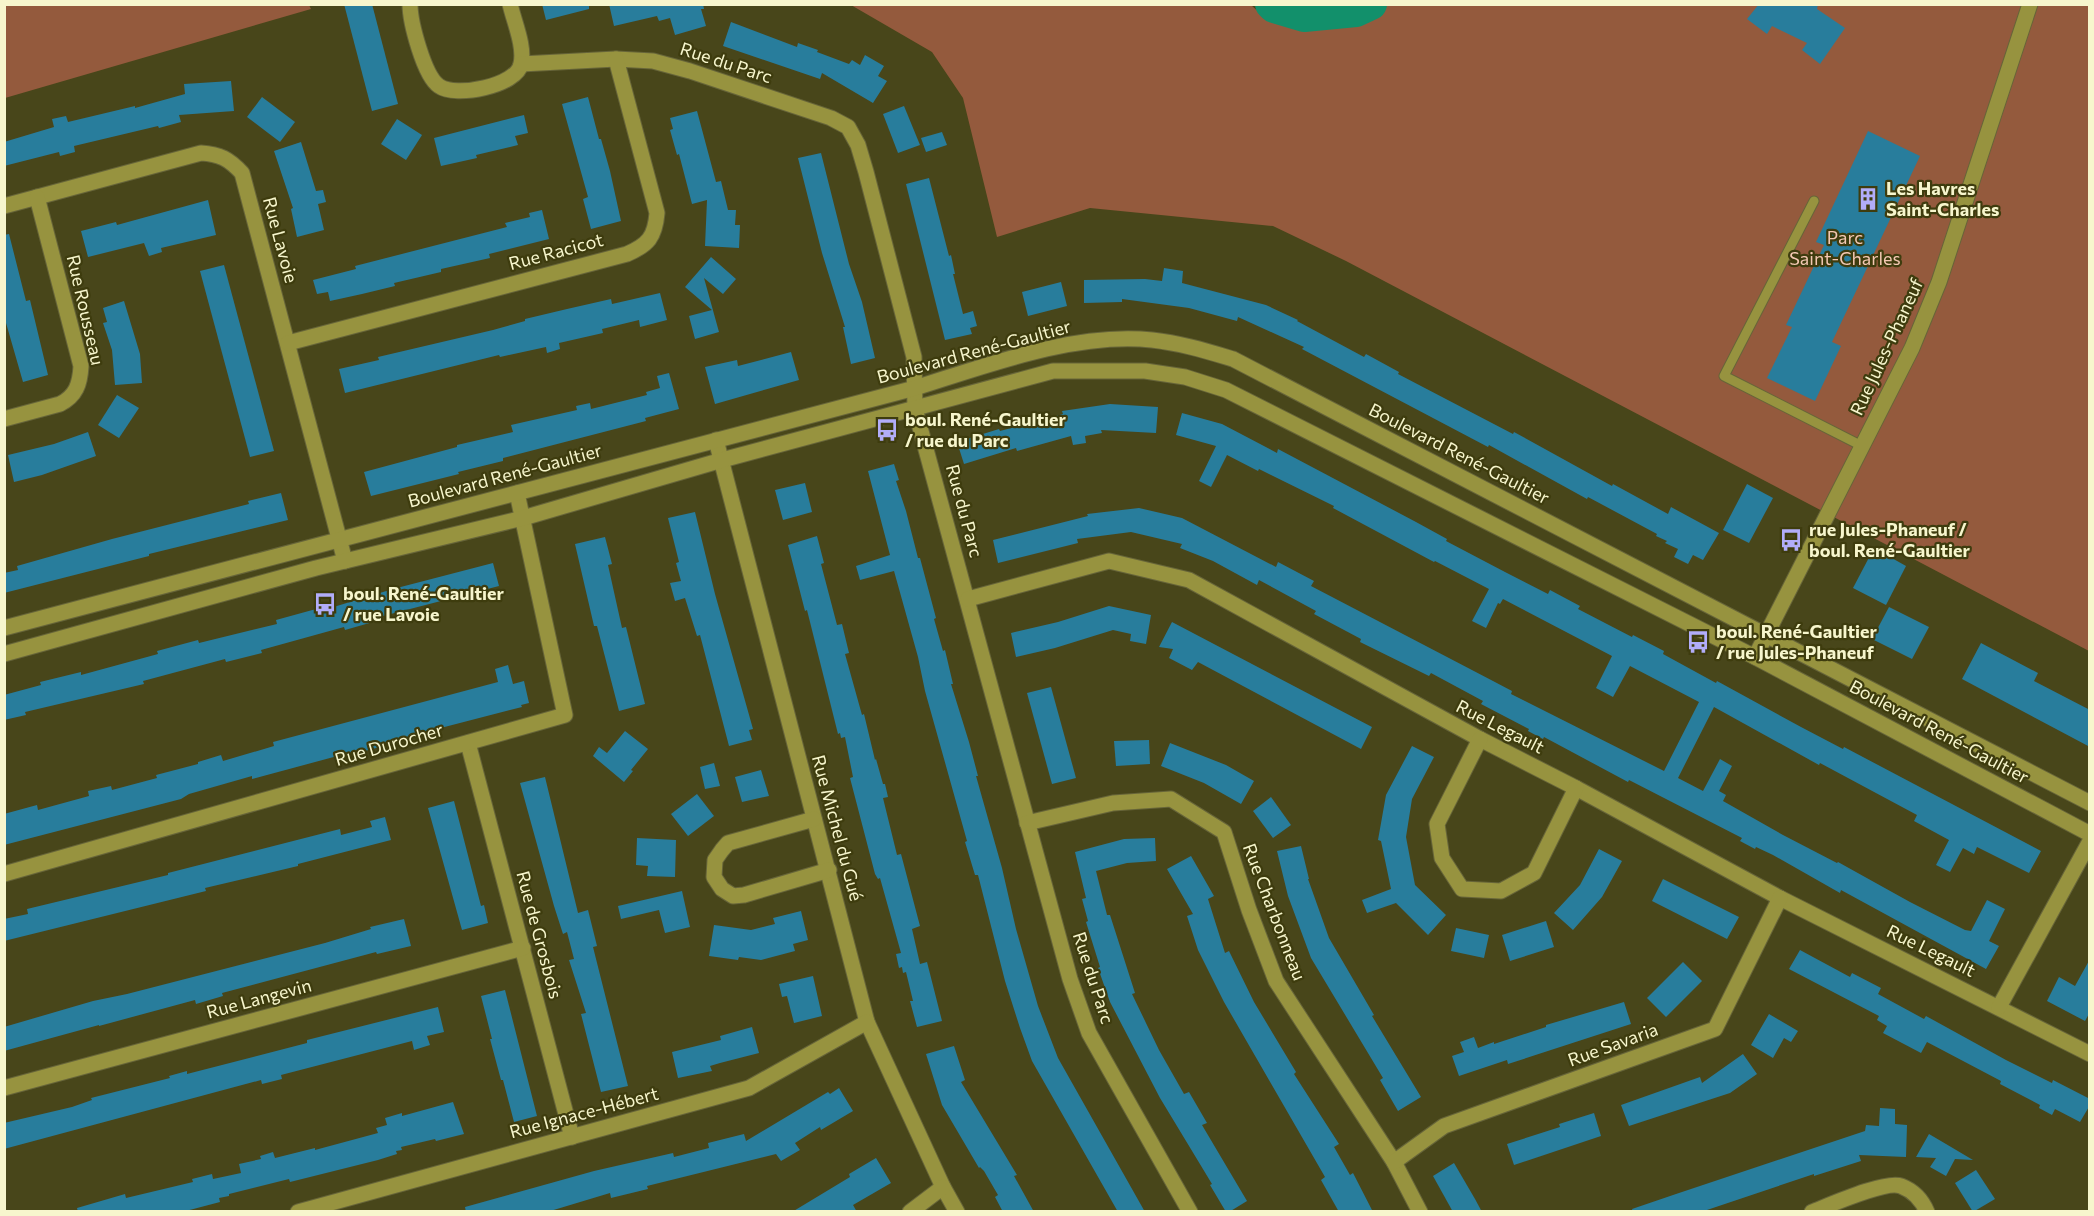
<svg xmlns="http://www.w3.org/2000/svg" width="2094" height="1216" viewBox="0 0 2094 1216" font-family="Commissioner,sans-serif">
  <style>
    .green { fill: #945a3d }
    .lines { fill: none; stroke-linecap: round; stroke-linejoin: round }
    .river { stroke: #12906b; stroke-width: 32 }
    .building { fill: #287d9c }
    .lane-casing { stroke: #676539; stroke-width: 11 }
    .street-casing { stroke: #676539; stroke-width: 17 }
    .secondary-casing { stroke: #676539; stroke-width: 17 }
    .lane { stroke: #97933f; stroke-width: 9 }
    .street { stroke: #97933f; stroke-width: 15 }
    .secondary { stroke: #97933f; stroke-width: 15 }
    .labels { text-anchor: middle; stroke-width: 4.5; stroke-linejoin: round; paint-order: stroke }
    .street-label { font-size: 18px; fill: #f7f6cd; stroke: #3e3c0e }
    .poi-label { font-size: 18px; font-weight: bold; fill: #f7f6cd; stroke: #3e3c0e; text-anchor: start }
    .park-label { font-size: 18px; fill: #f4c8b3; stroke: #3e3c0e }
  </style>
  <rect width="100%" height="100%" fill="#48461a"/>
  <g class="green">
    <path d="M1390,4l699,1v646l-743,-390 -73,-35 -183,-18 -93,29 -34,-139 -31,-46 -81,-47h400c37,36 98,24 139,-1z"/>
    <path d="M309,5l2,4 -306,89v-93z"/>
  </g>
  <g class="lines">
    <path class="river" d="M1271,4l3,3 30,9 52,-5 15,-7"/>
  </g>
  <g class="building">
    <path d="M344,4h28l26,100 -26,7z"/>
    <path d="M542,4h47v5l-43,11z"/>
    <path d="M609,4h94l1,5h-3l5,17 -31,9 -5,-17 -11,3 -2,-5 -43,10z"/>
    <path d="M1759,4h59l-1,5 28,19 -25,36 -18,-14 5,-7 -35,-17 -5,8 -20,-15z"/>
    <path d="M731,22l66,25 1,-4 20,7 -1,2 32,12 3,-4 8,5 5,-10 19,11 -6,10 9,5 -14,22 -51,-30 -2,6 -97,-33z"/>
    <path d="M231,81l3,30 -55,4 2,7 -22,6 -1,-2 -84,20 1,6 -15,4 -1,-4 -55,14v-24l50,-15 -2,-8 14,-3 2,6 67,-16v2l50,-14 -1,-10z"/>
    <path d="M262,97l33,25 -15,20 -33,-25z"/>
    <path d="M588,97l11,42h2l9,32 11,50 -30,8 -8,-30 5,-2 -26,-93z"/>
    <path d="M904,106l16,39 -22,8 -15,-39z"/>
    <path d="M697,111l19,71 5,-1 7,29h8l-1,15h5l-1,23 -34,-2 2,-46 -15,4 -13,-50 -2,1 -7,-25 3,-1 -3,-11z"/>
    <path d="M524,115l4,18 -13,3 3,9 -42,10 1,3 -36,8 -7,-28z"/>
    <path d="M397,119l25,16 -16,25 -25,-16z"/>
    <path d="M1868,131l52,25 -88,186 9,4 -26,55 -48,-23 25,-51 -6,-2 38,-80 -8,-3z"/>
    <path d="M942,132l5,13 -21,7 -5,-14z"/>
    <path d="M301,142l15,49 7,-1 3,12 -8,2 6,26 -27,7 -6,-28 2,-1 -19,-57z"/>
    <path d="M821,153l28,111 13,38 13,56 -24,6 -8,-37h2l-23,-74 -24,-95z"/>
    <path d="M929,178l20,78 2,-1 4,19h-2l10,40 10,-3 4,15 -7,2 2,6 -27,6 -39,-156z"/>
    <path d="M208,200l8,35 -55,13 1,4 -13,4 -5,-13 -56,14 -7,-26 35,-9 1,3z"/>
    <path d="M542,210l7,29 -60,15 1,4 -49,11v3l-47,11 1,3 -33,8 -32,7 -2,-9 -11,2 -4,-14 43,-11 -1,-3 152,-39 -2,-4 25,-6 -1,-4z"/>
    <path d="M9,234l17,67 4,-1 18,75 -25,7 -19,-66v-81z"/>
    <path d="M711,257l25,22 -13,15 -19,-16 15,54 -24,7 -6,-23 23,-6 -27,-23z"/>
    <path d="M224,265l50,186 -24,6 -50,-186z"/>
    <path d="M1164,268l19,3 -1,12 84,22 32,15 -1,1 67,36 2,-3 33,18 -1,2 115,60 1,-2 98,54 1,-2 55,30 3,-7 48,26 -16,27 -10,-5 -5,9 -14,-7 4,-8 -13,-6 2,-2 -11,-5 1,-2 -69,-37 -1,2 -98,-54 -1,2 -186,-98 2,-2 -66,-30 -1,4 -48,-13 -67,-9v3l-38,1v-23l61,-1 17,2z"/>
    <path d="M1061,282l6,24 -39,10 -6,-24z"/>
    <path d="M660,293l7,27 -27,7 -1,-7 -37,9 1,4 -44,10 1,6 -13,4 -1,-6 -46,10 -1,-2 -154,38 -6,-24 40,-9 -1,-3 115,-27 32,-9v-2l42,-10 44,-10 1,5z"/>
    <path d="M124,301l16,53 2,29 -27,2 -3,-35 -9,-27 4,-1 -4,-14z"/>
    <path d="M791,352l8,28 -84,24 -10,-37 32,-7 1,6z"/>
    <path d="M669,373l10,36 -34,9 1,3 -143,37v3l-45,11 1,2 -88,22 -7,-24 93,-25v-2l56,-13 -2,-7 66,-15 -1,-4 14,-3 1,6 56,-14 -1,-3 14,-4 -3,-12z"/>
    <path d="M117,395l22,13 -20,30 -21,-13z"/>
    <path d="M1110,404l48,3 -2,26 -55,-3 1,3 -17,3 1,7 -13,2 -2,-9 -54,15 -1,-3 -52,16 -7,-22 42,-13 1,2 63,-17 -1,-3z"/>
    <path d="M1182,413l40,11 55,29 1,-4 138,73 31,17 -1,2 59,31 43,22 2,-4 30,16 -2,3 54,28 1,-2 31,16 -1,3 53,29 1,-2 84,46 42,22 1,-2 197,104 -12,22 -52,-26 -3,7 -11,-6 -13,24 -14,-7 13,-25 -35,-19 3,-6 -97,-52 -1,2 -105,-58 -36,71 25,13 17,-32 12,7 -13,25 7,4 -3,6 60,34 54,28 1,-1 72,40 55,28 6,1 16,-31 18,9 -16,32 10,5 -13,23 -145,-79 -1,3 -67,-38 -17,-8 -1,2 -15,-8 2,-3 -113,-58 -1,2 -84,-45 -1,2 -15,-8 1,-2 -48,-25 2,-3 -52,-28 -2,3 -69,-34 1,-3 -47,-25 2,-3 -57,-31 -2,5 -44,-24 -33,-13 2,-4 -51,-12 -54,7 1,4 -80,20 -5,-23 95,-24 -1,-2 52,-6 43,10 94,49 2,-5 36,19 -3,5 182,95 19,10 -1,3 153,77 35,-69 -69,-36 -17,31 -17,-9 16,-32 -109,-57 -3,5 -2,-1 -12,25 -14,-7 17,-32 -54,-28 -1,1 -101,-54 1,-2 -75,-37 -1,2 -31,-16 -16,32 -12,-6 17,-35 -40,-11z"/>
    <path d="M88,432l8,24 -54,19 -28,7 -6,-27 46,-11z"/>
    <path d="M894,464l5,16 -3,1 10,30 12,47h2l16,60 -2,1 9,32 2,-1 8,34h-2l18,58 9,34h-2l26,92 14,61 22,77 20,52 87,154h-27l-86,-151 -12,-33 -15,-47 -27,-106h-3l-10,-33 2,-1 -42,-150 -7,-34 -24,-86 -34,9 -4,-14 34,-11 -22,-84z"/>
    <path d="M805,483l7,29 -29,8 -8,-30z"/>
    <path d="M1747,484l26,14 -24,45 -26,-13z"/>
    <path d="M281,493l7,27 -139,34v2l-145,37v-20l14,-3 -1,-4 95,-27 137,-35 -1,-3z"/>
    <path d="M695,512l20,82 38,135 -4,1 3,10 -23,6 -29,-111 -3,1 -12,-38 -10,3 -5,-18 11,-2 -5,-18 3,-1 -11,-44z"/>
    <path d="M817,536l7,27 -3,1 16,61 5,-1 7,29 -4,1 17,61 2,-1 11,46 1,-1 7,25h2l3,13 -5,1 14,57 4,-1 19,72 -8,3 8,35 7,-2 15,59 -25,6 -7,-26h3l-7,-29 -3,1 -1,-6 -3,1 -3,-14 5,-1 -21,-75 -2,1 -3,-5 -25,-96 3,-1 -8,-40 -4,1 -1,-5 -2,1 -31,-124 -2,1 -17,-66z"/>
    <path d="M605,537l7,27 -4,1 14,63 4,-1 19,77 -26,7 -22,-85h-3l-19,-82z"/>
    <path d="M1874,548l32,18 -20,39 -33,-17z"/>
    <path d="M493,563l6,23 -120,31 1,3 -35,10 -1,-3 -83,23 1,3 -36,9 -1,-3 -82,22 1,3 -119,28 1,3 -22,5v-25l37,-10 -1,-3 41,-10v3l77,-21 -1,-3 41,-11 1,3 78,-19 -1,-4 40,-11 1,3 76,-23z"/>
    <path d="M1109,606l42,9 -5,29 -16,-3 1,-7 -18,-4 -58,18 -39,9 -5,-24 47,-11z"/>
    <path d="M1889,607l40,20 -17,32 -40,-20z"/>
    <path d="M1172,622l200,105 -11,22 -163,-87 -6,8 -23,-12 4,-9 -14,-2z"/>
    <path d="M1981,643l57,30 -4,8 56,29v37l-128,-68z"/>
    <path d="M508,665l5,19 11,-3 5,22 -8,2 1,2 -143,37 1,3 -23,6 -1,-2 -104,28v-3l-63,18 -8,5 -177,46v-31l33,-9 1,5 51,-14 -1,-5 23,-5 1,4 45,-12 -1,-3 42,-11v-2l23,-7 2,6 51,-15 -1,-4 225,-60 -3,-13z"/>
    <path d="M1051,687l25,91 -24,6 -25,-91z"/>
    <path d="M625,731l23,18 -17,21 2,1 -9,11 -31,-26 6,-9 8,6z"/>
    <path d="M1149,740l1,24 -34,2 -2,-25z"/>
    <path d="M1170,743l56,22 28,16 -13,23 -37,-21 -43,-17z"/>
    <path d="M1412,746l22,11 -22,42 -6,38 9,48 31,30 -18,20 -32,-32 -29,10 -5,-13 29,-11 -10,-48 -3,-1 8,-45z"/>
    <path d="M714,763l6,23 -15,3 -5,-22z"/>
    <path d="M761,770l8,26 -27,6 -7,-25z"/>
    <path d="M545,777l33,136 10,-3 9,36 -4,1 35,139 -27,6 -20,-78 5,-1 -17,-53 5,-1 -7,-27 -4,2 -9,-28 -34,-123z"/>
    <path d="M697,794l17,22 -26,20 -17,-22z"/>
    <path d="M1271,797l20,28 -18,13 -20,-27z"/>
    <path d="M454,801l27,105 3,-1 4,18 -26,7 -34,-122z"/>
    <path d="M385,817l6,23 -93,24v2l-93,22 1,3 -202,50v-22l24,-5 -1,-5 141,-34v-2l172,-44 1,6 31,-8 -2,-6z"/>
    <path d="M637,838l39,2 -1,37 -28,-1 1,-10 -12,-1z"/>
    <path d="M1155,838l1,23 -29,2 -31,8 11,44h3l25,78 -3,1 27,56 25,44 5,-2 18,31 -5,2 45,76 -18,11h-3l-16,-27 2,-1 -52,-86 -50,-96 -12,-34 2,-1 -14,-45 2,-1 -6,-22 4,-1 -11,-46 49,-13z"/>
    <path d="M1301,846l8,33h-1l21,59 45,77 -2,1 49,81 -23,14 -18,-31 3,-2 -72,-120 -23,-62 -11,-45z"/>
    <path d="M1599,849l23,12 -20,36 -29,33 -19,-17 26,-28z"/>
    <path d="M1191,856l23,40 -6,3 17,54 4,-2 25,51 42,70 -2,2 45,70 -5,3 16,28 3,-2 20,39h-34l-18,-32 4,-3 -101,-175 -26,-52 -11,-34 6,-2 -26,-45z"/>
    <path d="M1663,879l76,38 -12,22 -75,-38z"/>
    <path d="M682,891l8,36 -25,6 -6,-23 -38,9 -3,-13z"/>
    <path d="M801,911l7,29 -15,4 2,7 -34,9 -22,-3 -1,3 -29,-4 5,-31 37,5 24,-6 -2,-6z"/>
    <path d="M404,919l7,27 -34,8 -1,-2 -154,41 1,3 -27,8 -1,-4 -96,26v-1l-95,26v-24l89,-26 34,-7 198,-51 46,-14 -1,-2z"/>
    <path d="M1546,921l8,26 -44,14 -8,-26z"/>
    <path d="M1456,928l33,7 -5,23 -33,-7z"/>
    <path d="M1800,950l50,27 2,-4 29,15 -3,6 46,25 2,-3 80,44 46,23 1,-3 37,19v6l-10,17 -25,-13 -3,6 -13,-7 1,-3 -40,-21 1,-3 -74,-39 -6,11 -38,-20 4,-7 -10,-6 2,-4 -90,-47z"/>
    <path d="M2090,959v53l-5,9 -38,-20 12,-24 16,9z"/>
    <path d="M1683,962l19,19 -36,36 -19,-19z"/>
    <path d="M813,976l9,40 -28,7 -7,-27 -5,1 -3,-13z"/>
    <path d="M505,990l32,126 -23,6 -11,-42h-2l-11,-41h2l-11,-43z"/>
    <path d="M1624,1002l7,22 -123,40 -1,-4 -48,16 -7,-20 12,-4 -4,-10 14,-5 4,11 16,-6v2l52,-17v-2z"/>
    <path d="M438,1007l6,25 -17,4 3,9 -16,5 -2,-9 -131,34 1,4 -20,5 -1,-4 -257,69v-26l68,-16 20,-7 -1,-2 79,-20 -1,-2 18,-5v3l120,-31v-3z"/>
    <path d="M1769,1014l29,17 -7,11 -7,-4 -11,20 -22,-13z"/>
    <path d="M752,1027l7,26 -39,10 -10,3 2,5 -34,7 -6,-26 49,-12 -1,-4z"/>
    <path d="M954,1046l11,34 -4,2 56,93 -3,1 20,36h-31l-8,-15 3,-2 -14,-24 -4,-4 -1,1 -37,-63 -16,-51z"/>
    <path d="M1743,1054l14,20 -27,19 -101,33 -8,-21 79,-28 2,6z"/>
    <path d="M839,1088l14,23 -32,19 -1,-3 -25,16 5,7 -19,11 -5,-7 -129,32 1,3 -37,9 -1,-5 -63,19h-81l-1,-5 129,-36 79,-18 1,4 35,-9 -1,-5 36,-9 2,7 82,-49 2,2z"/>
    <path d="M453,1102l11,32 -28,7 -1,-2 -34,8 1,3 -6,1 1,3 -19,6 -88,22 -1,-3 -60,15v2l-10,2 1,4 -38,10h-104l-1,-4 48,-14 1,4 67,-16 -1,-3 20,-5 1,5 28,-6 -2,-9 22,-5 -1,-3 13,-4 2,6 40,-10v2l63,-17 -2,-5 11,-3 -2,-7 17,-5v3z"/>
    <path d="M1880,1108l15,1v15l12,1 -1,32 -47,-2 2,6 -47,15v-2l-113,38h-68l-1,-3 44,-15 189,-63 1,-6 13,1z"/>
    <path d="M1594,1113l7,23 -87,29 -7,-21 53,-17 -1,-3z"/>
    <path d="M1929,1134l17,10 27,16 -18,-1 -9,17 -16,-9 6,-9 -20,-1z"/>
    <path d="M876,1158l15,25 -38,22 4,7h-65l58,-35 -1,-3z"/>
    <path d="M1454,1163l21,36 7,13h-29l-20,-36z"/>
    <path d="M1976,1170l19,29 -22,13 -18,-29z"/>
  </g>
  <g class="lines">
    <g class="lane-casing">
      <path id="lane" d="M1814,201l-90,175 138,70"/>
    </g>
    <g class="street-casing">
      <g id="street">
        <path d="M410,4c0,18 14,72 29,82 16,12 78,0 82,-22 4,-18 -7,-42 -11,-60"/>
        <path d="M521,64l95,-5 37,2 37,10 141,47 17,9 10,18 8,27 48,185 1,52 155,570 19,54 101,179"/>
        <path d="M4,206l197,-53c19,1 28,6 41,20l103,388"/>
        <path d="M288,343l339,-89c21,-9 28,-17 30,-41l-41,-154"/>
        <path d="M4,419l56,-15c16,-8 20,-20 21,-38l-44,-169"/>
        <path d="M716,440l151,582 76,165 14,25"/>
        <path d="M968,599l141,-38 80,19 291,159 96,49 204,110 310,156"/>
        <path d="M1755,657l157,-309 27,-66 91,-278"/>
        <path d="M1480,739l-43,85 5,34 20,31 39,2 33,-18 42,-85"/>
        <path d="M468,743l104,394"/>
        <path d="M814,819l-86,24 -6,7 -7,10 -1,17 8,12 11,7 11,-1 85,-25"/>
        <path d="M1027,823l86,-20 58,-4 53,33 25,78 27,71 118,181 26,50"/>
        <path d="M4,874l561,-159 -48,-222"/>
        <path d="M1999,1007l91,-166"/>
        <path d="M4,1088l519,-140"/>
        <path d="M1394,1162l50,-36 271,-97 65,-131"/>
        <path d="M298,1212l451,-124 118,-66"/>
        <path d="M910,1212l33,-25"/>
        <path d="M1812,1212c18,-7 74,-32 89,-26 13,5 21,14 26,26"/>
      </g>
    </g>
    <g class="secondary-casing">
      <g id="secondary">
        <path d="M4,628l911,-240c73,-23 160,-56 237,-48 28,3 54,11 81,19l857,444"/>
        <path d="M4,654l312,-86 207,-50 199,-58 331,-89h92l40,6 41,13 529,267 335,177"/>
      </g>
    </g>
    <use href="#lane" class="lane"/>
    <use href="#street" class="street"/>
    <use href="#secondary" class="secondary"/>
  </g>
  <defs>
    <g id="building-bare" transform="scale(1.8)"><path d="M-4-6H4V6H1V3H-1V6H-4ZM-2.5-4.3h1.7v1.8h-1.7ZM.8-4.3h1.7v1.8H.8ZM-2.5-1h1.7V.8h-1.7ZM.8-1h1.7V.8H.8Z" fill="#b2adf9" stroke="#3e3c0e" stroke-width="2.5" paint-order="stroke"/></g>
    <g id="bus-bare" transform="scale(1.8)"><path d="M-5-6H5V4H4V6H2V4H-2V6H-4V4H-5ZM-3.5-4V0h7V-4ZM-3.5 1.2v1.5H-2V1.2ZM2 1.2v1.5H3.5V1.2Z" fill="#b2adf9" stroke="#3e3c0e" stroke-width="2.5" paint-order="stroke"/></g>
  </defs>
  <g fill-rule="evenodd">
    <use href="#building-bare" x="1868" y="199"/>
    <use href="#bus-bare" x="887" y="430"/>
    <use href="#bus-bare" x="1791" y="540"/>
    <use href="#bus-bare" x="325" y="604"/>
    <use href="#bus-bare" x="1698" y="642"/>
  </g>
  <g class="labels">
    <g class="street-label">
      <text transform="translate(726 63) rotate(18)" y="6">Rue du Parc</text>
      <text transform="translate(280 240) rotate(75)" y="6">Rue Lavoie</text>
      <text transform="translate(556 252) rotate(-15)" y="6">Rue Racicot</text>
      <text transform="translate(85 310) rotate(77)" y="6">Rue Rousseau</text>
      <text transform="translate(1887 347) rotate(-65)" y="6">Rue Jules-Phaneuf</text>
      <text transform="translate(974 352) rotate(-15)" y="6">Boulevard René-Gaultier</text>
      <text transform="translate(1459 454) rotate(27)" y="6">Boulevard René-Gaultier</text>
      <text transform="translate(505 476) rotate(-15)" y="6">Boulevard René-Gaultier</text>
      <text transform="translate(964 511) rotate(75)" y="6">Rue du Parc</text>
      <text transform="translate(1500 727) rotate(27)" y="6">Rue Legault</text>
      <text transform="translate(1939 732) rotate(28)" y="6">Boulevard René-Gaultier</text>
      <text transform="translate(389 745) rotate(-16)" y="6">Rue Durocher</text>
      <text transform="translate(837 828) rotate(75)" y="6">Rue Michel du Gué</text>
      <text transform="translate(1274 912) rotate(69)" y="6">Rue Charbonneau</text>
      <text transform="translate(539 935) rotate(75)" y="6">Rue de Grosbois</text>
      <text transform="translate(1931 951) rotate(26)" y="6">Rue Legault</text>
      <text transform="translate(1093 978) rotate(72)" y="6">Rue du Parc</text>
      <text transform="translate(259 999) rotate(-15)" y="6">Rue Langevin</text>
      <text transform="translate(1613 1045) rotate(-20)" y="6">Rue Savaria</text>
      <text transform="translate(584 1113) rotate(-15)" y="6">Rue Ignace-Hébert</text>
    </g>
    <g class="poi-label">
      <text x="1886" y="195">Les Havres<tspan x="1886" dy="21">Saint-Charles</tspan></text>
      <text x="905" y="426">boul. René-Gaultier<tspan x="905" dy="21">/ rue du Parc</tspan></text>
      <text x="1809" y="536">rue Jules-Phaneuf /<tspan x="1809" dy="21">boul. René-Gaultier</tspan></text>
      <text x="343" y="600">boul. René-Gaultier<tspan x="343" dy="21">/ rue Lavoie</tspan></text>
      <text x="1716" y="638">boul. René-Gaultier<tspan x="1716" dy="21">/ rue Jules-Phaneuf</tspan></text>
    </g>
    <g class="park-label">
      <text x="1845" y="244">Parc<tspan x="1845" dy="21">Saint-Charles</tspan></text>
    </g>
  </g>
  <rect width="2094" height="1216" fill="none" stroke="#f7f6cd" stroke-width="12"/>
</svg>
